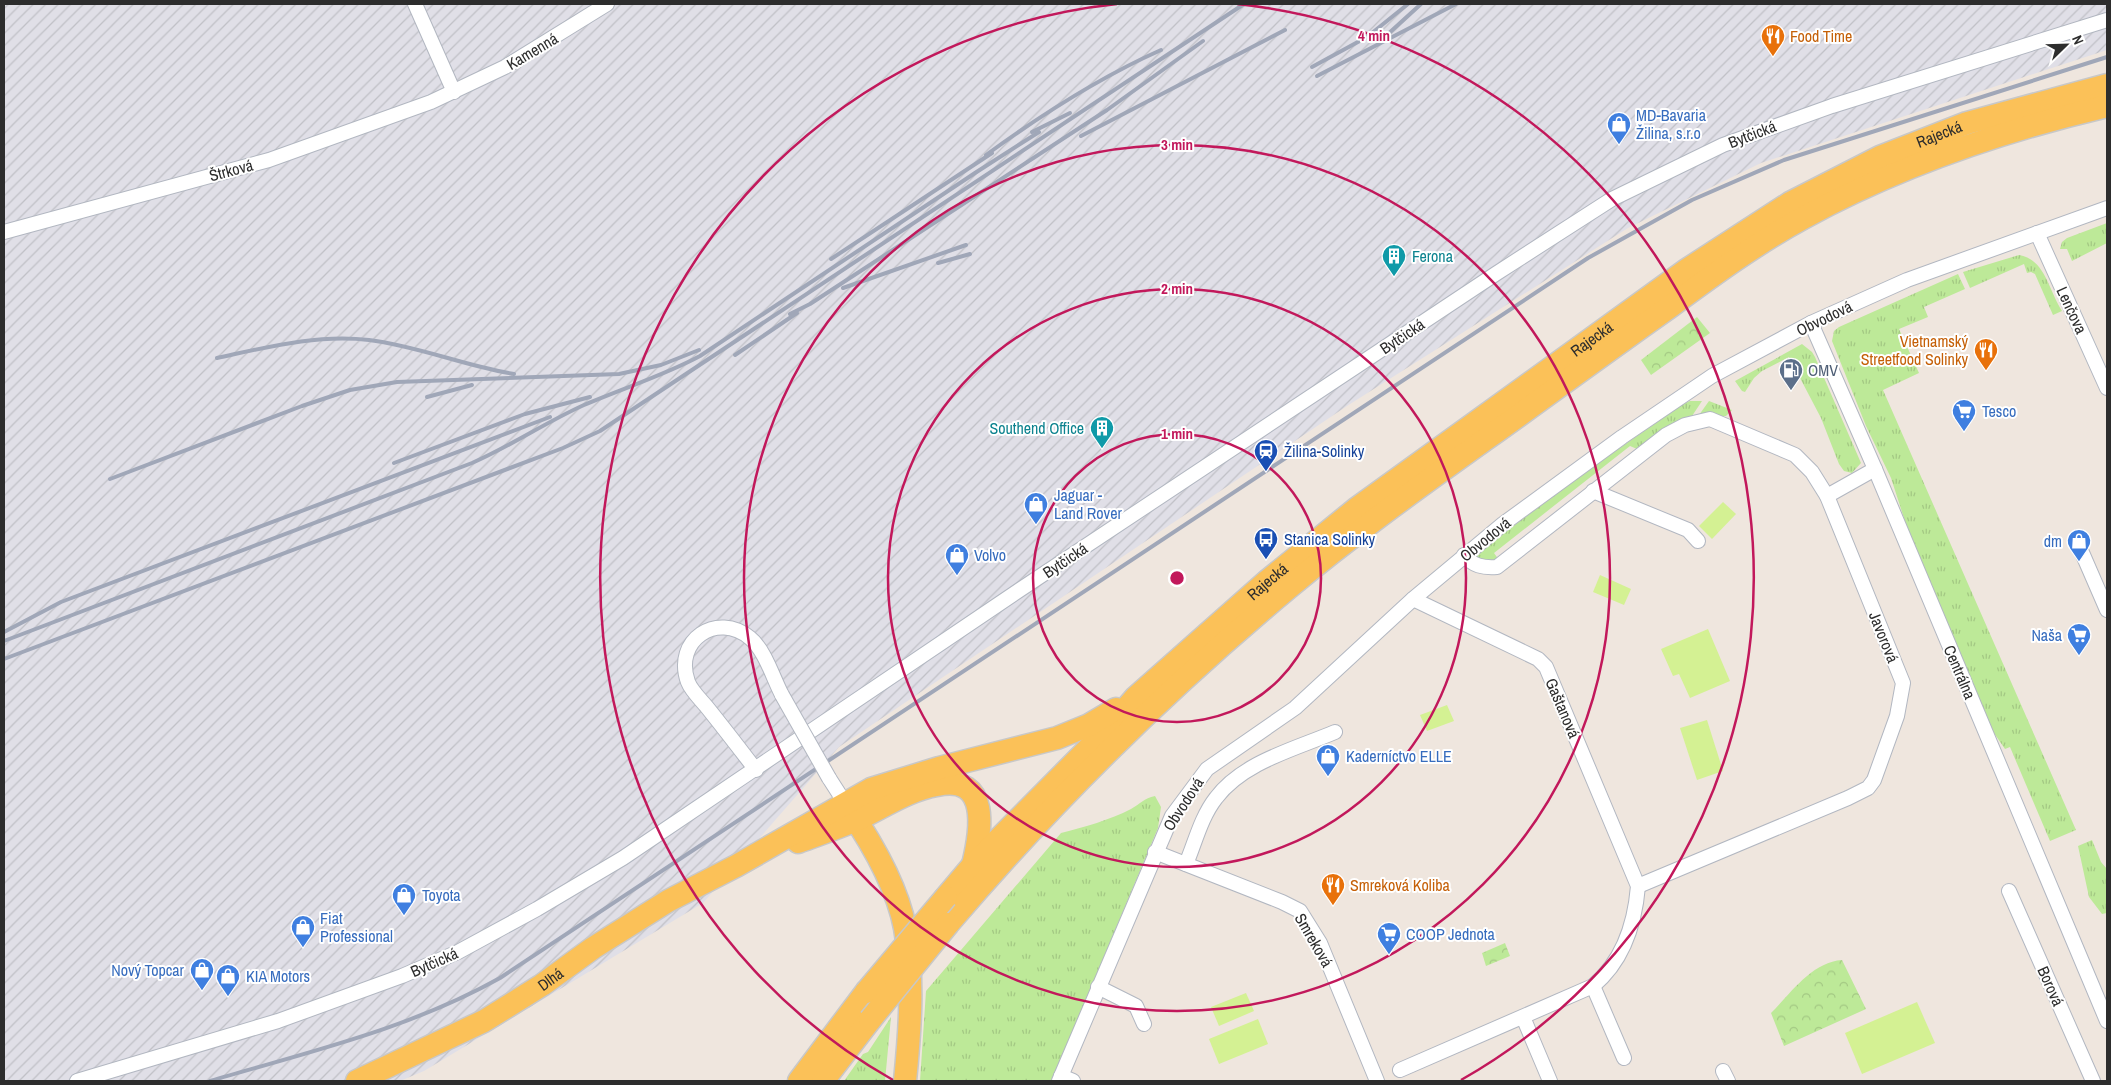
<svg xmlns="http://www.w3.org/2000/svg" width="2111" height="1085" viewBox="0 0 2111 1085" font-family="'Archivo Narrow',sans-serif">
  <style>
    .industrial { fill: url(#industrial-furrows) }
    .grass { fill: url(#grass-tufts) }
    .park { fill: url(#park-crowns) }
    .pitch { fill: #d4f193 }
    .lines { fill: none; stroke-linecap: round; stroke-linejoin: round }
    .street-casing { stroke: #b2b7c1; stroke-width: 16 }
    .primary-casing { stroke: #c8c8c8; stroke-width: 25 }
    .street { stroke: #fff; stroke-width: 14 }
    .primary { stroke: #fbc158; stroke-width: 22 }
    .rail { stroke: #a0a7b8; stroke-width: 4 }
    .street-bridge-casing { stroke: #b2b7c1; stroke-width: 16; stroke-linecap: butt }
    .primary-bridge-casing { stroke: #c8c8c8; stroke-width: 25; stroke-linecap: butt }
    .street-bridge { stroke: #fff; stroke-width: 14 }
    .primary-bridge { stroke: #fbc158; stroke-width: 22 }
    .ring { fill: none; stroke: #c2185b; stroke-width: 2.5 }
    .labels { text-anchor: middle; stroke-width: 4; stroke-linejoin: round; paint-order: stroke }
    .food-label { font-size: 16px; fill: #c56008; stroke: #fff; text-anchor: start }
    .street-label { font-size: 16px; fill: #2d2d2d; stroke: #fff }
    .shop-label { font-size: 16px; fill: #366cbe; stroke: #fff; text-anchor: start }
    .culture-label { font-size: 16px; fill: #0d838f; stroke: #fff; text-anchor: start }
    .service-label { font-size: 16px; fill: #4e5e75; stroke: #fff; text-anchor: start }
    .transit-label { font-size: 16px; fill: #164399; stroke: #fff; text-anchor: start }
    .centre { fill: #c2185b; stroke: #fff; stroke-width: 2.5 }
    .ring-label { font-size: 15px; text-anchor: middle; font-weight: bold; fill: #c2185b; stroke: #fff; stroke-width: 4; stroke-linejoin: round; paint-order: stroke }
  </style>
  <defs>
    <pattern id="industrial-furrows" width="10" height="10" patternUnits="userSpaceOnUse" patternTransform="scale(1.25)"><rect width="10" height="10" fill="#e0dfe7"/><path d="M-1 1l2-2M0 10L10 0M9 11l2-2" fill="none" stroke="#c0c0c6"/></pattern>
    <pattern id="grass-tufts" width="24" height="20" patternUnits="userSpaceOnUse" patternTransform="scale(1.25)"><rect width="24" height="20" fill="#bde998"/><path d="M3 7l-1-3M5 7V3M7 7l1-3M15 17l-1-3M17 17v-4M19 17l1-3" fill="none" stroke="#a3c883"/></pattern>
    <pattern id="park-crowns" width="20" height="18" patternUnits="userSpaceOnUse" patternTransform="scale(1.25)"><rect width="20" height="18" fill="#bde998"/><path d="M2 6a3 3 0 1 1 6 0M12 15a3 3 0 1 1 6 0" fill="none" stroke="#a3c883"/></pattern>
  </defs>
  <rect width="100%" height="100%" fill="#efe6de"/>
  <path class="industrial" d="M4,4h2103v46l-346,113 -133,65 -281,178 -508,341 -136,156 -279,168 -24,10h-396z"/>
  <g class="grass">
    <path d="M2107,223v20l-35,18 -5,-12h-7l2,-7 5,-4z"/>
    <path d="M2019,255c26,4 30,36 43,56l-9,4 -18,-41 -4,-2 -4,1 -3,-9 -54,24 -7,-16z"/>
    <path d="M1958,274l7,15 -41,18 4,10 -29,12 20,44 -36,17 193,440 -26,11 -40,-94 -5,2 -18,-26 -73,-174 -23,-71 -25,-52 -34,-85 2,-10 5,-4z"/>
    <path d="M1802,344l10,8 3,5 46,106 -9,10 -8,-2 -5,-7 -18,-46 -32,-61 -27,14 -8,7 -9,14 -3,-1 -7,-10z"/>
    <path d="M1690,401h12l-12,18 -53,30 -7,-3 -136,107 5,7 -4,2 -14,-1 -6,-6 103,-78 105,-73z"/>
    <path d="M1709,401l23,9 -6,6h-25l-2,-1z"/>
    <path d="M1155,796l6,11 -3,21 -106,253h-132l6,-90 135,-158c23,-6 49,-13 70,-24 9,-5 13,-11 24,-13z"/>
    <path d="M2092,840l9,22 6,7v44l-5,1 -13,-17 -11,-51z"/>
    <path d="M891,1017l-6,64h-41l19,-27 5,-2z"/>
  </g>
  <g class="park">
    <path d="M1697,317l13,16 -59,42 -10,-15z"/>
    <path d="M1505,943l5,13 -24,10 -4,-13z"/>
    <path d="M1842,960l24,49 -82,37 -13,-33c20,-20 41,-51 71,-53z"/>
  </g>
  <g class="pitch">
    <path d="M1723,502l13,12 -24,25 -13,-13z"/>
    <path d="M1600,575l31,14 -7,16 -31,-13z"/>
    <path d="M1708,629l22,52 -40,17 -11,-24 -6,2 -12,-27z"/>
    <path d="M1447,705l7,16 -27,10 -7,-16z"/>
    <path d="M1707,720l16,51 -26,9 -17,-52z"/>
    <path d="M1246,993l8,18 -35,15 -8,-19z"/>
    <path d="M1917,1002l18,41 -73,31 -17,-41z"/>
    <path d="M1258,1019l10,25 -49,20 -10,-25z"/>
  </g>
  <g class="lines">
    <g class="street-casing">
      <g id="street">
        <path d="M415,4l39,88"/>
        <path d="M4,232l265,-72 162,-58 74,-35 102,-63"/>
        <path d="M2037,233l70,155"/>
        <path d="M1811,323l64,146 232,552"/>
        <path d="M1593,491l95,39 10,11"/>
        <path d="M1827,496l48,-27"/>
        <path d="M2077,541l30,69"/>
        <path d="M1464,555c9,11 19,13 33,12l169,-132 19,-10 25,-6 85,36 17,17 15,24 76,187 -6,33 -23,64 -6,8 -20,10 -210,88"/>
        <path d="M756,770c-17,-22 -33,-43 -50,-64 -6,-7 -15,-16 -18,-24 -15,-42 29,-71 62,-44 15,12 23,40 32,57"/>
        <path d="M829,778l16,25"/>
        <path d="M1155,852l127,50 18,9 20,32 57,138"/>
        <path d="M1186,864c9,-21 15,-47 30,-66 27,-36 79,-49 119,-66"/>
        <path d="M2009,891l84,190"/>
        <path d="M1593,986l31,72"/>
        <path d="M1098,987l38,19 8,18"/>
        <path d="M1523,1017l27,64"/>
        <path d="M1400,1070l193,-84c30,-25 42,-63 45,-100l-92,-219 -8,-8 -125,-60"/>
        <path d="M1723,1071l5,10"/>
        <path d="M1061,1076l12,5"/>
        <path d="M77,1081l201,-60 124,-45 56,-24 79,-43 86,-51 398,-269 476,-316 115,-74 111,-54 109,-39 275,-86"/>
        <path d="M1059,1081l113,-265 35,-47 88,-61 118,-109 90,-75 119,-87 90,-61 99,-53 96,-43 200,-72"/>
      </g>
    </g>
    <g class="primary-casing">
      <g id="primary">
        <path d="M848,808c24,35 49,78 57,120 9,50 5,103 0,153"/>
        <path d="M798,842c19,-7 39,-14 58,-22 26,-12 52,-30 81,-35 54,-11 44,47 36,80"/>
        <path id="s1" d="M946,897l27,-32 136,-137 27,-31 130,-115 90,-73 332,-240 102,-66 90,-46 87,-34 140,-38"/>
        <path d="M948,924c103,-121 217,-233 339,-335 74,-62 153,-117 231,-173 51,-37 102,-74 153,-110 42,-31 86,-63 132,-88 97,-53 198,-87 304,-112"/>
        <path id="s2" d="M357,1081l127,-60 58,-36 51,-37 75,-47 68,-35 135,-77 68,-21 118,-30 32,-13 27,-16"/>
        <path d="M799,1081l67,-89"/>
        <path d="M823,1081l47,-61"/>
      </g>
    </g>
    <use href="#street" class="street"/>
    <use href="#primary" class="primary"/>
    <g class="rail">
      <path d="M1388,34l33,-30"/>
      <path d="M1312,67l55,-30 41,-33"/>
      <path d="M1317,76l139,-72"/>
      <path d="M1032,132l38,-19"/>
      <path d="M1081,136l204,-106"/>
      <path d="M986,155c55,-40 112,-77 175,-105"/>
      <path d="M831,259l161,-106"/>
      <path d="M938,263l32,-9"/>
      <path d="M843,288l123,-43"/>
      <path d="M790,314l20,-10 297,-194 96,-69"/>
      <path d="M735,355l62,-42"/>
      <path d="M217,358c51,-11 100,-24 152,-18 49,6 96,26 145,34"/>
      <path d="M427,397l45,-12"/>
      <path d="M394,463l131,-49 65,-17"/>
      <path d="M110,479l192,-73 48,-16 47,-8 222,-8 42,-9 38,-15"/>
      <path d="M4,632l57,-30 489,-185"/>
      <path d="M4,641l468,-178c39,-17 74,-41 112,-58 39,-17 79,-29 116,-49l275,-183 64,-41"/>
      <path d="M4,659l559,-211 37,-17 644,-427"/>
      <path d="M210,1081c98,-29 199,-52 290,-103l1088,-720 104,-58 92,-40 323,-103"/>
    </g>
    <g class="street-bridge-casing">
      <path id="street-bridge" d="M782,695l47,83"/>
    </g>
    <g class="primary-bridge-casing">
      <g id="primary-bridge">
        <path d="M866,992l80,-95"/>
        <path d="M870,1020l78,-96"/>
      </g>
    </g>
    <use href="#street-bridge" class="street-bridge"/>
    <use href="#primary-bridge" class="primary-bridge"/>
  </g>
  <g class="ring">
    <circle cx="1177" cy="578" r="144"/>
    <circle cx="1177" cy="578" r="289"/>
    <circle cx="1177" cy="578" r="433"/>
    <path d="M893 1080A577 577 0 0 1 1117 4M1237 4A577 577 0 0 1 1461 1080"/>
  </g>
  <defs>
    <g id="restaurant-pin" transform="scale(1.25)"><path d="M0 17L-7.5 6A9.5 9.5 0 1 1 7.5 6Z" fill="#e8710a" stroke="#fff"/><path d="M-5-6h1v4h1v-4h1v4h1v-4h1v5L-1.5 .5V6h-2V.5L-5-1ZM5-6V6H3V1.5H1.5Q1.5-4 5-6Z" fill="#fff"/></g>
    <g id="shop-pin" transform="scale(1.25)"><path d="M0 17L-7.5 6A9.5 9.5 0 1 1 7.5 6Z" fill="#3f7fe0" stroke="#fff"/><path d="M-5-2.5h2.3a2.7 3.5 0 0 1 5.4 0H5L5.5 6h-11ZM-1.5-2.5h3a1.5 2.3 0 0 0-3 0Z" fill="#fff"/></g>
    <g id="building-pin" transform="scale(1.25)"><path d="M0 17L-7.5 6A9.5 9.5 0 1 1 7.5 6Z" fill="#0f9aa8" stroke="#fff"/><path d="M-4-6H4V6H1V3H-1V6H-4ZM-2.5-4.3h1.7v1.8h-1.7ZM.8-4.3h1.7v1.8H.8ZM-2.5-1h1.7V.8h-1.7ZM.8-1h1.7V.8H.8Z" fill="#fff"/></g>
    <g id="fuel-pin" transform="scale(1.25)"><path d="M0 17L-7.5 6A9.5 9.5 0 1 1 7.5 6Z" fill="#5c6f8a" stroke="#fff"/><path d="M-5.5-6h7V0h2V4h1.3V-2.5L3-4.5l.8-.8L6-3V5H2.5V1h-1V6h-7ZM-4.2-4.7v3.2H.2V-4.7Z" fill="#fff"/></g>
    <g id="supermarket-pin" transform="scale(1.25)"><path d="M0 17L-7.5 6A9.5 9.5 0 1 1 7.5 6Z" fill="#3f7fe0" stroke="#fff"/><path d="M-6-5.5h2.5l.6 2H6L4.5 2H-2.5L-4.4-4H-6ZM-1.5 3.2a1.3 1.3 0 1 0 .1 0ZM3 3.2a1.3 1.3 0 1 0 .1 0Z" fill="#fff"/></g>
    <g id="station-pin" transform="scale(1.25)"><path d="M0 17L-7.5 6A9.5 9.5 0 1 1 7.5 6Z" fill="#1a4fb4" stroke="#fff"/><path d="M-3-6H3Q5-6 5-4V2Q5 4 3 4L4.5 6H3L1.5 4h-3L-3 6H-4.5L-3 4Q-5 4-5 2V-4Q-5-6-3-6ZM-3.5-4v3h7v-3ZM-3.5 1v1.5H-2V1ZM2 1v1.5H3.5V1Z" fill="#fff"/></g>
    <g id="bus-pin" transform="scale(1.25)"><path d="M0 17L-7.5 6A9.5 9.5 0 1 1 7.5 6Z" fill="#1a4fb4" stroke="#fff"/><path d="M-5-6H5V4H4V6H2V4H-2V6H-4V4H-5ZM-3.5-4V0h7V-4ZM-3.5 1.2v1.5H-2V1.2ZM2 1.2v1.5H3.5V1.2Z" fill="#fff"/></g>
  </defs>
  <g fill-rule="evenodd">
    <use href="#restaurant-pin" x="1773" y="36"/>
    <use href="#shop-pin" x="1619" y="124"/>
    <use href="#building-pin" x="1394" y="256"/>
    <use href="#restaurant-pin" x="1986" y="350"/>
    <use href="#fuel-pin" x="1791" y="370"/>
    <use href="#supermarket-pin" x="1964" y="411"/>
    <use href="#building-pin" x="1102" y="428"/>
    <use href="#station-pin" x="1266" y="451"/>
    <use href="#shop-pin" x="1036" y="504"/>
    <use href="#bus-pin" x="1266" y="539"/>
    <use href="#shop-pin" x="2079" y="541"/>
    <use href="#shop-pin" x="957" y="555"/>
    <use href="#supermarket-pin" x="2079" y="635"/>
    <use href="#shop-pin" x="1328" y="756"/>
    <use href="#restaurant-pin" x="1333" y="885"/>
    <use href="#shop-pin" x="404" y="895"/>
    <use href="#shop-pin" x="303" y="927"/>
    <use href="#supermarket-pin" x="1389" y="934"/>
    <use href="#shop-pin" x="202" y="970"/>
    <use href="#shop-pin" x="228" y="976"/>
  </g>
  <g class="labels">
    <g class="food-label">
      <text x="1790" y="42">Food Time</text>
      <text x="1968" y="347" text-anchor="end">Vietnamský<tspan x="1968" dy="18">Streetfood Solinky</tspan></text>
      <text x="1350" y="891">Smreková Koliba</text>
    </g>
    <g class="street-label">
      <text transform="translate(532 51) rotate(-31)" y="6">Kamenná</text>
      <text transform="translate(1752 134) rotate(-21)" y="6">Bytčická</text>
      <text dy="6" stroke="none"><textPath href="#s1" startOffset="1261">Rajecká</textPath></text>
      <text transform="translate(231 170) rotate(-15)" y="6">Štrková</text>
      <text transform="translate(2072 310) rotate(65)" y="6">Lenčova</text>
      <text transform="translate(1824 318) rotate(-26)" y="6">Obvodová</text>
      <text transform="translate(1402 336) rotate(-34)" y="6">Bytčická</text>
      <text dy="6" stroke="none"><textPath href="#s1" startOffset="856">Rajecká</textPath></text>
      <text transform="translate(1485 539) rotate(-39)" y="6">Obvodová</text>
      <text transform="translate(1065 560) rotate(-34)" y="6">Bytčická</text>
      <text dy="6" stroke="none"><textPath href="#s1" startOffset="451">Rajecká</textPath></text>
      <text transform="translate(1884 637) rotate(68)" y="6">Javorová</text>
      <text transform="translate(1960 672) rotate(67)" y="6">Centrálna</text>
      <text transform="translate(1563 708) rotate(67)" y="6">Gaštanová</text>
      <text transform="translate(1183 804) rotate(-57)" y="6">Obvodová</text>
      <text transform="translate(1314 940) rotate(60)" y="6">Smreková</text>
      <text transform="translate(434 962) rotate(-24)" y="6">Bytčická</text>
      <text dy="6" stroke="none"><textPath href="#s2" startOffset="219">Dlhá</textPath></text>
      <text transform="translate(2051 986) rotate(66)" y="6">Borová</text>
    </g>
    <g class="shop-label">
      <text x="1636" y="121">MD-Bavaria<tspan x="1636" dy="18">Žilina, s.r.o</tspan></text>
      <text x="1982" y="417">Tesco</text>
      <text x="1054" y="501">Jaguar -<tspan x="1054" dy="18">Land Rover</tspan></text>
      <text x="2062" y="547" text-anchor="end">dm</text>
      <text x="974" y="561">Volvo</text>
      <text x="2062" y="641" text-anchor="end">Naša</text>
      <text x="1346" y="762">Kaderníctvo ELLE</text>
      <text x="422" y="901">Toyota</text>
      <text x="320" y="924">Fiat<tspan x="320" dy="18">Professional</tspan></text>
      <text x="1406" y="940">COOP Jednota</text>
      <text x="184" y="976" text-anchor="end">Nový Topcar</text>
      <text x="246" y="982">KIA Motors</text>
    </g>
    <g class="culture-label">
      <text x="1412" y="262">Ferona</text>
      <text x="1084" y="434" text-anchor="end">Southend Office</text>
    </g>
    <g class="service-label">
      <text x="1808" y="376">OMV</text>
    </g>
    <g class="transit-label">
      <text x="1284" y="457">Žilina-Solinky</text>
      <text x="1284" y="545">Stanica Solinky</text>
    </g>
  </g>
  <circle cx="1177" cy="578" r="8" class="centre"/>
  <g class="ring-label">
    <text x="1374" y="41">4 min</text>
    <text x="1177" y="150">3 min</text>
    <text x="1177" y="294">2 min</text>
    <text x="1177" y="439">1 min</text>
  </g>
  <rect width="2111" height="1085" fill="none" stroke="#2d2d2d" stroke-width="10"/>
  <g transform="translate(2066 45) rotate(67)" stroke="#ffffff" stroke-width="4" paint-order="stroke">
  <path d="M0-4L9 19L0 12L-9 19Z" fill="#2d2d2d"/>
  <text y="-8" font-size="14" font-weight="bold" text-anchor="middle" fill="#2d2d2d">N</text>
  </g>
</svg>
